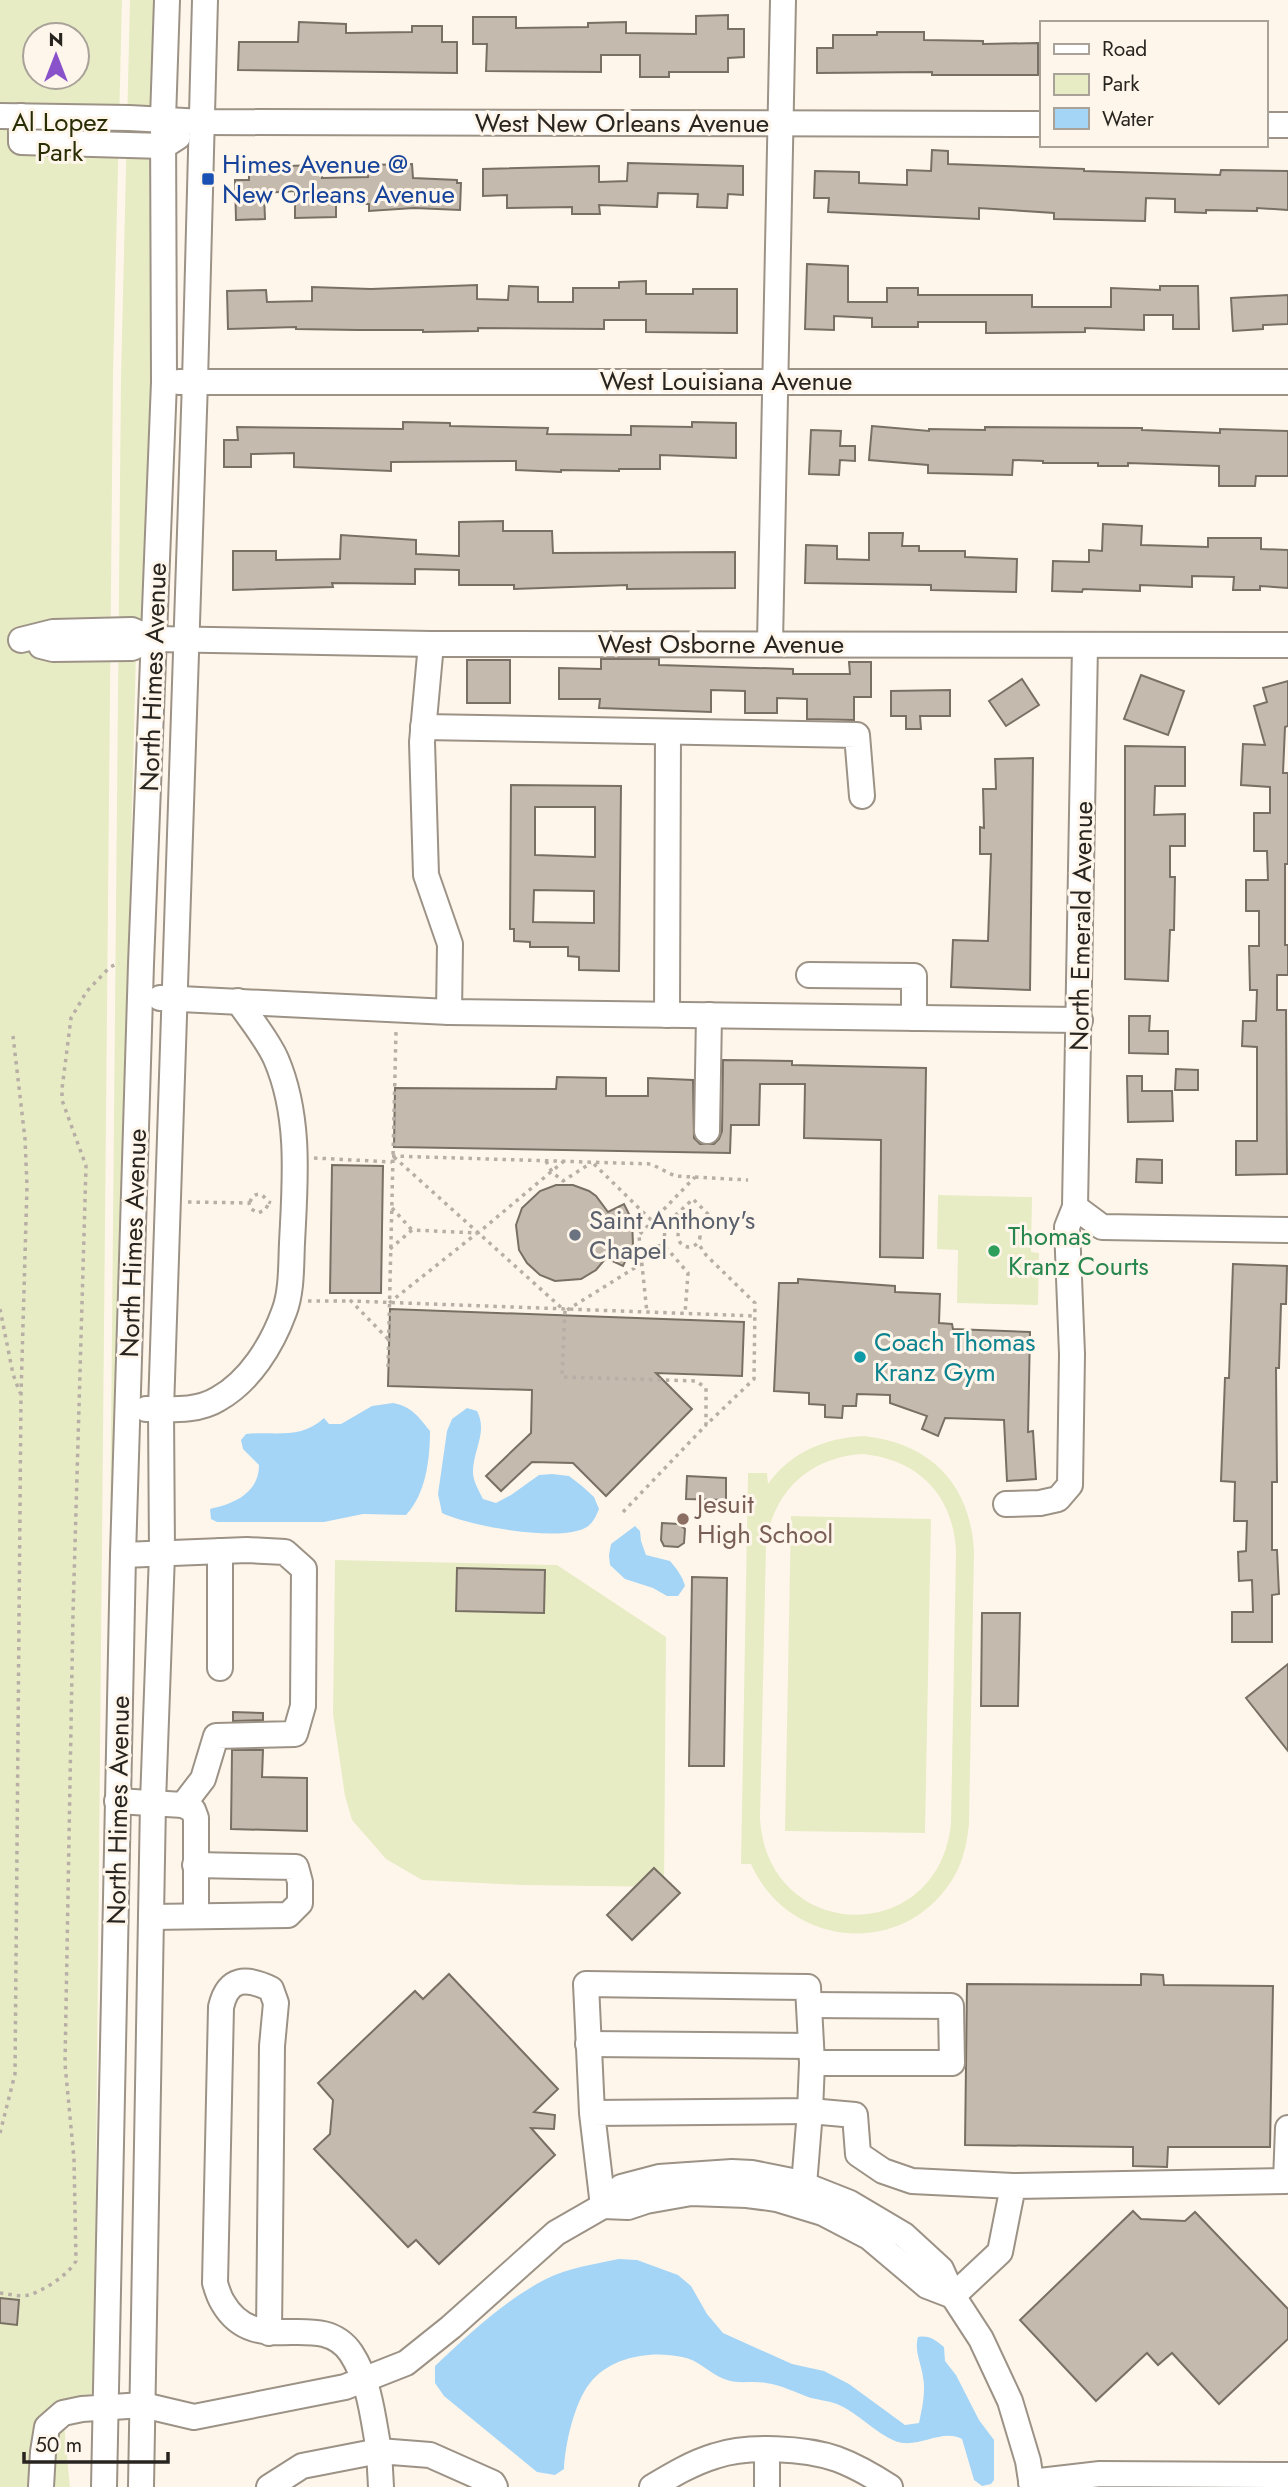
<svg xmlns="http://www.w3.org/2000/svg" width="1288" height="2487" viewBox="0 0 1288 2487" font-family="Jost,sans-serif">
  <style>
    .green { fill: #e7ecc5; fill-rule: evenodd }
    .water { fill: #a4d5f6 }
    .building { fill: #c4baad; stroke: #797064; stroke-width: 2; fill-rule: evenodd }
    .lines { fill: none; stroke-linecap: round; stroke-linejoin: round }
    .minor-casing { stroke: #9c9286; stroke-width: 28 }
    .path { stroke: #b7afa6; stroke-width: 3.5; stroke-dasharray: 3.5 5; stroke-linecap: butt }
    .minor { stroke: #fff; stroke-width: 24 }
    .transit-dot { fill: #1a4fb4; stroke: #fff6eb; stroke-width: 2.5 }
    .worship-dot { fill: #6b7280; stroke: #fff6eb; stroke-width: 2.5 }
    .leisure-dot { fill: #2e9e5b; stroke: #fff6eb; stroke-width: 2.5 }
    .culture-dot { fill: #0f9aa8; stroke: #fff6eb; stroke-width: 2.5 }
    .education-dot { fill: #8d6e63; stroke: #fff6eb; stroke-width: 2.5 }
    .labels { text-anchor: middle; stroke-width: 6; stroke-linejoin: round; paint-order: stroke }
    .park-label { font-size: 26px; fill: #292d04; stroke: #fff6eb }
    .street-label { font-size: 26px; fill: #28241f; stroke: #fff6eb }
    .transit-label { font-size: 26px; fill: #164399; stroke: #fff6eb; text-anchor: start }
    .worship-label { font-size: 26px; fill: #5b616d; stroke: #fff6eb; text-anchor: start }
    .leisure-label { font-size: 26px; fill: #27864d; stroke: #fff6eb; text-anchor: start }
    .culture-label { font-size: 26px; fill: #0d838f; stroke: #fff6eb; text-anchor: start }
    .education-label { font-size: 26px; fill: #785e54; stroke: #fff6eb; text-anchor: start }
  </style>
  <rect width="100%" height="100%" fill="#fff6eb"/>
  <g class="green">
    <path d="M0,0h122l-9,376 -19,2016 -31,21 7,74h-70zM35,35h42v42h-42z"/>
    <path d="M130,0h27l-3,382 -11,270 -7,1 -28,1098 13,-1374z"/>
    <path d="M938,1195l94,2 -1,55 8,1 -1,52 -81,-2 1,-53 -21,-1z"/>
    <path d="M864,1436c66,7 107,48 110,116l-5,272c-2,18 -5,35 -14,51 -47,84 -166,75 -204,-11h-10l7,-391h19l1,11c23,-32 57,-46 96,-48zM863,1454c56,6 90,41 93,97l-5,272c-12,125 -184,121 -191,-5l6,-271c5,-54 43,-90 97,-93z"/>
    <path d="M791,1516l140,3 -6,314 -140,-2z"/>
    <path d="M335,1560l222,5 109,72 -2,250 -143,-2 -99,-5 -36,-21 -34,-39 -7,-24 -12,-82z"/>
  </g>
  <g class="water">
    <path d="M393,1403c18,3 26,14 37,28 0,28 -4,63 -24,84l-43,-1 -39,8h-107l-6,-3 -1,-10c24,-5 49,-16 49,-44l-16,-16 -2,-9 5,-6c29,-3 54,6 78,-16l5,6h12l31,-18z"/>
    <path d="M467,1408l10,3c11,21 -4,39 -4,61 0,9 6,19 10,27l13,4 15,-8 28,-20 13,-1 17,2 13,10 12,11 5,12c-3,7 -6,14 -12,18 -26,16 -118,-1 -145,-14l-4,-19 9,-63 5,-12z"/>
    <path d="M635,1526l5,5 1,10 5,14 24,6c6,7 13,16 15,25l-7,10h-11l-14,-8 -28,-9 -15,-14 -1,-10 2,-11z"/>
    <path d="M619,2259l18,1 41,15 13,11 16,28 16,19 69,31 32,7 25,13 56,41 14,-2c3,-15 7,-31 4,-46 -2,-15 -9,-26 -5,-40 12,-2 17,3 26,10l1,14 11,14 23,45 15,20v40l-3,4 -9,2 -8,-6 -12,-41c-21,-11 -44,11 -67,2 -21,-9 -37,-28 -58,-37 -8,-3 -18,-4 -26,-6 -15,-5 -29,-13 -45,-15 -14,-3 -28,2 -42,-4 -15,-6 -25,-19 -42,-22 -31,-7 -72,0 -92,26 -16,20 -25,62 -26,86l-9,6 -18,-3 -93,-76 -9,-13v-17c33,-31 70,-66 111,-87 21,-11 49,-15 73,-20z"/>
  </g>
  <g class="building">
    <path d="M728,15v14h16v28l-16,1v14h-59v5h-29v-22h-39v17l-115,-1 1,-27h-14v-27h43v11l72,-1v-4l38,-1v11l70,1v-18z"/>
    <path d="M299,22l47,2v9l66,-1v-6h30v16h15v31l-219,-3 1,-28h59z"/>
    <path d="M877,32h47v8l59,1v3l55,-1v32h-106v-3l-115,1v-25h16v-13h44z"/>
    <path d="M932,150l16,1v13l136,5v2l136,4 1,-5 67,1v39l-31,-2v3l-51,-1v3l-31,-1v-13l-29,-1 -1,23 -91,-2v-6l-75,-5v11l-151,-7 1,-14h-15l1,-27 44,1v11l48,2v-15l24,1z"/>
    <path d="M628,163l115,3v29l-15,-1 -1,14 -30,-1 1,-13 -40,-1 -1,14 -58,-2 1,9h-28v-7l-65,1v-13l-24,1v-27l116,-3v16l28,-1z"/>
    <path d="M412,164l1,14 44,2v3h4l-1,27 -46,-2 -45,3v-7h-33v13l-41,1v-27l-31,2 1,26 -29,1 -1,-40h14v-13l73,-2v13l46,-1 -1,-12z"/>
    <path d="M807,264l41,2v36h39v-14h31v7h114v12h79v-19l49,2v-4h38l1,43h-26v-14h-29v15l-59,-2v4l-99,1v-11h-68v5h-46v-9l-38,-2v14l-29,-1z"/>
    <path d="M646,281v13h47v-5h44v44l-91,-1v-12h-42v9l-126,-1v3l-55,1v-2h-65l-62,-1v-2l-68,2 -1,-38 39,-1 1,12 45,-1v-14l59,2 106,-4v14l31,1 1,-14 29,1v15h35v-14h46v-6z"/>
    <path d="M1288,295v29l-25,1v4l-30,2 -2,-33z"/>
    <path d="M403,422l47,1v3l98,2 -1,6 84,1v-9l61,1v-5l44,1v35l-76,-3v14h-41v2l-58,-1v2l-45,-2v-9l-125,1v9l-97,-4v-14l-43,1v13h-27v-27h14l-1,-13 166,2z"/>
    <path d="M872,426l57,5v-2l56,1v-3l157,1v2l78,3v-4l68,2v45h-32l-1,10h-36v-20l-91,-3v3h-30v-3h-55v-2l-30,-1 -1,15 -84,-2v-8l-59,-5z"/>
    <path d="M811,430l30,1 -1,15h15v15l-15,-1 -1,15 -30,-1z"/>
    <path d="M503,521v10h49l1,22 182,-1v36l-108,1v-4l-113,4v-4h-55v-15l-44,-1v15l-83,-1 1,4 -100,3v-39h43v9l64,-1 1,-24 75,5v14l43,2v-34z"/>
    <path d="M1103,524l39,2 -1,19 67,2v-9h53v11l27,1v38l-28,-2v4h-27l1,-13 -42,-1v11l-52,-2v6l-57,-2 -1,3 -30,-1 1,-30 36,1v-12l13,1z"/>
    <path d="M869,533h34l-1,13h17v5h46v6l52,2 -1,33 -85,-2v-5l-126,-2 1,-38 31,1v13l32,1z"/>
    <path d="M601,659h58v6l134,4v5h57l-1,-12h22v35h-17v23l-47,-1v-20l-30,-1v15h-32v-22l-34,-1v22l-112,-4 1,-9h-41v-31l42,1z"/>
    <rect x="467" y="660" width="43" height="43"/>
    <path d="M1141,675l43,16 -16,44 -44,-16z"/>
    <path d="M1022,679l17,26 -33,21 -17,-25z"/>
    <path d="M1288,681v45l-3,1 -2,46h5v91h-3v81h3v30h-11v35h9l1,164 -51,1v-34h21v-94l-15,-1 1,-25h13l1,-31h-7l-1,-44h10v-35h-13v-31h22l-1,-29h-13v-38h16v-26l-29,-2 2,-41 22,1 -11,-39 13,-4 -4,-14z"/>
    <path d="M950,690v26h-30l1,13h-15v-13h-15v-25z"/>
    <path d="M1125,746l60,1v39h-30l-1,29 31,-1v32h-15v31h5l-1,53h-4l-2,51 -43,-2z"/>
    <path d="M1033,758l-3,232 -79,-3 2,-47 35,1 3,-87h-11v-27l4,1 -1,-39h13l-1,-30z"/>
    <path d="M511,785l110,1 -2,185 -40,-1v-13l-11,-1v-9h-38v-5l-16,-1v-12h-4zM535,807h60v50l-60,-2zM534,890l60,1v32l-61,-1z"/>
    <path d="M1129,1016h21l-1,15h19v23l-39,-1z"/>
    <path d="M723,1060l69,1v4l134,3 -3,190 -43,-1 1,-117 -77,-2 1,-54h-45l-1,41h-28l-1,28 -336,-6 1,-59 161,1 1,-12 49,1v18h42v-18l45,2 1,58 6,6h14l5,-5 3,-8z"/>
    <path d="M1176,1069l22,1v20h-23z"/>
    <path d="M1127,1076h15v15h30l1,30 -45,1z"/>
    <path d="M1137,1159l25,1v23l-26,-1z"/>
    <path d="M332,1165l51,1 -2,127h-51z"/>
    <path d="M556,1185h17l16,6 7,5 12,16 16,-8 8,16 1,25 -10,21 -17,-8 -10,12 -15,9 -26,2 -15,-6 -13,-12 -8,-13 -3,-25 6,-17 18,-17z"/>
    <path d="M1233,1264l54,2 -1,38h-5l-2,64h-3l1,114h-5v68h5l2,44 -7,1v47h-40v-30h21l-1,-32 -13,1 -1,-29 8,-1 1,-30h-13l1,-39 -14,-1 4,-103h4z"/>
    <path d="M798,1279l97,7v6l45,2 -1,29 13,1 1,5 77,3 -2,100 5,-1 3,48 -29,2 -3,-61 -59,-2 -7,18 -16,-7 5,-13 -37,-13v-8l-33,-1 -1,12h-13l-1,12 -17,-1v-12l-16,-1v-11l-35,-2 5,-108h19z"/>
    <path d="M390,1309l354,13 -2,54 -86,-3 36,36 -86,87 -33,-33 -41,-1 -31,29 -15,-15 45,-43 1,-43 -144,-4z"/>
    <path d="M687,1476l39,2v22l-40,-1z"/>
    <path d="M662,1523l17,1 6,5 -1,14 -6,4 -14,-1 -3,-6z"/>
    <path d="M457,1568l88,2 -1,43 -88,-2z"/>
    <path d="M692,1577l35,1 -3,188h-35z"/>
    <path d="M982,1613h38l-2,93h-37z"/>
    <path d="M1288,1664v87l-42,-53z"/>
    <path d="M233,1712l30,1v7l-30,1z"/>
    <path d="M232,1750h31l-1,27 45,1v53l-76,-2z"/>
    <path d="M654,1868l26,25 -48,47 -25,-25z"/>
    <path d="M449,1974l109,115 -24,23 21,3 -1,14 -23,-1 24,27 -116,109 -23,-24 -8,7 -94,-98 16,-15 3,-34 -15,-17 97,-92 8,8z"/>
    <path d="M1141,1974l22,1 1,10 109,1 -3,161h-102l-1,20 -34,-1v-19l-168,-2 2,-161 174,1z"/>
    <path d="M1133,2211l8,8 44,2 10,-9 93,97v30l-69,65 -47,-51 -14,12 -11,-12 -51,48 -76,-81z"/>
    <path d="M0,2298l19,2 -2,25 -17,-2z"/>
  </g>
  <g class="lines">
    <g class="minor-casing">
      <g id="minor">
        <path d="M0,116l129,2 74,4 838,2"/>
        <path d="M21,116v26l143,4 14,-9"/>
        <path d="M1265,125h23"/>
        <path d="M179,382h1109"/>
        <path d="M21,640l32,-8 79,-2 21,9 278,5 857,1"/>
        <path d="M770,643l13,-643"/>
        <path d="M431,644l-9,98 4,133 24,69 -1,68"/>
        <path d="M41,646l12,3 79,-1 21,-9"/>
        <path d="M423,727l434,8 5,61"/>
        <path d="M809,975l105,1v42"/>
        <path d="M160,998l289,14 631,8"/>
        <path d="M667,1015l1,-283"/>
        <path d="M707,1131l2,-116"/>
        <path d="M1075,1207l27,20 186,3"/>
        <path d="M146,1409c24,0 51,3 72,-10 32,-18 54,-54 66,-87 8,-20 7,-48 8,-69 3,-61 9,-126 -16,-184 -9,-20 -25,-39 -38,-58"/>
        <path d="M1006,1504l34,-1 18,-4 12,-14 2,-131 -5,-127 8,-20 10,-562"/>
        <path d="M220,1551v117"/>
        <path d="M123,1555l124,-5 38,2 19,17 -1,137 -8,28 -79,2 -13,43 -20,26"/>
        <path d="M117,1801l66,4 10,5 3,8v98"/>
        <path d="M151,1917l137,-2 12,-12v-21l-4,-15 -101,-2"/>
        <path d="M809,2005l142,1 1,57h-140"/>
        <path d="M588,2044l223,2"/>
        <path d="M592,2113l218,-2 2,-48 -4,-76 -222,-3 6,129 11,93"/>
        <path d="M801,2200l3,-15 6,-74 45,4 3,39 25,17 29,10 101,5"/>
        <path d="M603,2206l25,1 18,-6 45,-8 56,2 30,4 46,14 46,24 58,49 26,10"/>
        <path d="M953,2296l47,-44 13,-66 273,-5 2,-53"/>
        <path d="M767,2450v37"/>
        <path d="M1031,2482l69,-8 188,1"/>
        <path d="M41,2487l2,-35 4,-25 16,-14 19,-4 61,-4 51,12 151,-30 61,-24 45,-36 105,-94 47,-27 18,-19 38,-10 73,-5 20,1 45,9 53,21 54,32 37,34 12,27 28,43 29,62 18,60 4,26"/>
        <path d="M104,2487l19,-932 18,-591 23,-582 -1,-263 4,-119"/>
        <path d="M141,2487l12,-685 9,-248 -1,-145 34,-1028 10,-381"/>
        <path d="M269,2487l33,-21 77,-15c-6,-33 -9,-69 -28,-98 -31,-46 -95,7 -128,-50 -4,-6 -6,-13 -8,-20l6,-276c7,-30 25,-30 50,-18l5,14 -4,43 -3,287"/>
        <path d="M381,2487l-2,-36 51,4 63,28 2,4"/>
        <path d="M652,2487c20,-12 40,-24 63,-31 33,-11 90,-8 122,3 19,7 36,17 53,28"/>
      </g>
    </g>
    <g class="path">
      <path d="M392,1156l259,8 24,12 73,4"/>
      <path d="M394,1157l171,154"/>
      <path d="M314,1158l78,4"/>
      <path d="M546,1161l6,11 11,9 28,-18"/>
      <path d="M594,1164l58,57"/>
      <path d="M188,1202l61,1 2,6 7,4 7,-3 4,-7"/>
      <path d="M250,1202l2,-5c11,-8 12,3 19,6"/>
      <path d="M392,1208l20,22"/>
      <path d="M642,1212l-3,24 8,77"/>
      <circle cx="689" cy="1236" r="11"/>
      <path d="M640,1234l55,-57"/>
      <path d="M664,1245l1,-20 28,-26 17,17"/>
      <path d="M390,1249l22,-19 66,3 86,-72"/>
      <path d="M641,1249l23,-4 24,28 -3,41"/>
      <path d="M308,1301h43"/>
      <path d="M389,1303l87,-69"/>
      <path d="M0,1309l13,65 7,19"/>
      <path d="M567,1310l74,-46"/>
      <path d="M565,1311l-3,66 134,4 10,7v37l48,-46 1,-76 -49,-48 -8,-12"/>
      <path d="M388,1339l-37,-38 404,15"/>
      <path d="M388,1367l8,-336"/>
      <path d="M623,1512l83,-87"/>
      <path d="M0,2133l15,-59 6,-679 6,-209 -2,-47 -12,-103"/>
      <path d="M0,2293c9,1 20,4 29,2 16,-5 39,-20 47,-34l-2,-102 -9,-95 8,-450 13,-448 -24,-66v-11l9,-71 16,-27 23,-24 9,-4"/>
    </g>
    <use href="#minor" class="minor"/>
  </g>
  <rect class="transit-dot" x="201" y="172" width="14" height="14" rx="3.5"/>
  <circle class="worship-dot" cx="575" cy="1235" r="7"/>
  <circle class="leisure-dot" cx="994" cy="1251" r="7"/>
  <circle class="culture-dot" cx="860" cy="1357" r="7"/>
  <circle class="education-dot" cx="683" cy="1519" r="7"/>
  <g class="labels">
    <g class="park-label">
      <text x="60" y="131">Al Lopez<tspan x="60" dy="30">Park</tspan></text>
    </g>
    <g class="street-label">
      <text x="622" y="132">West New Orleans Avenue</text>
      <text x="726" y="390">West Louisiana Avenue</text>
      <text x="721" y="653">West Osborne Avenue</text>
      <text transform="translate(153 677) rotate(-88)" y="9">North Himes Avenue</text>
      <text transform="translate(1081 926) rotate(-89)" y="9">North Emerald Avenue</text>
      <text transform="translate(133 1243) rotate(-88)" y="9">North Himes Avenue</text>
      <text transform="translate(118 1810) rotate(-89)" y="9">North Himes Avenue</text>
    </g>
    <g class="transit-label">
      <text x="222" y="173">Himes Avenue @<tspan x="222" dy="30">New Orleans Avenue</tspan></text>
    </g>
    <g class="worship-label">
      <text x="589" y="1229">Saint Anthony's<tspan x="589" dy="30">Chapel</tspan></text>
    </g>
    <g class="leisure-label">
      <text x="1008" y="1245">Thomas<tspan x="1008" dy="30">Kranz Courts</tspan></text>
    </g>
    <g class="culture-label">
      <text x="874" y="1351">Coach Thomas<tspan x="874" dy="30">Kranz Gym</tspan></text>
    </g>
    <g class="education-label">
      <text x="697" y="1513">Jesuit<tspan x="697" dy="30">High School</tspan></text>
    </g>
  </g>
  <rect x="1040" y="21" width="228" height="126" fill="#fff6eb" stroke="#a9a299" stroke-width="2"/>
  <rect x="1054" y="44" width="35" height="10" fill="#ffffff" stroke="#a9a299" stroke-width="2"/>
  <text x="1102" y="56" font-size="21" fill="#28241f">Road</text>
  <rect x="1054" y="74" width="35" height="21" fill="#e7ecc5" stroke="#a9a299" stroke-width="2"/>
  <text x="1102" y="91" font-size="21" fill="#28241f">Park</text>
  <rect x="1054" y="108" width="35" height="21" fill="#a4d5f6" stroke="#a9a299" stroke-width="2"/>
  <text x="1102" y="126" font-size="21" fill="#28241f">Water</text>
  <g transform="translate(56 56)"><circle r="33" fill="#fff6eb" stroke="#a9a299" stroke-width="2"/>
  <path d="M0-5L12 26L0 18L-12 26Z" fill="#8952ca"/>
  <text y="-10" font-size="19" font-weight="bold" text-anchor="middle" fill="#28241f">N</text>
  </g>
  <path d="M24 2452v10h144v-10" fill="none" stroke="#28241f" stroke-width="3.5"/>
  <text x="35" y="2452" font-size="21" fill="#28241f" stroke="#fff6eb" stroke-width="5" paint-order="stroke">50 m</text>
</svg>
